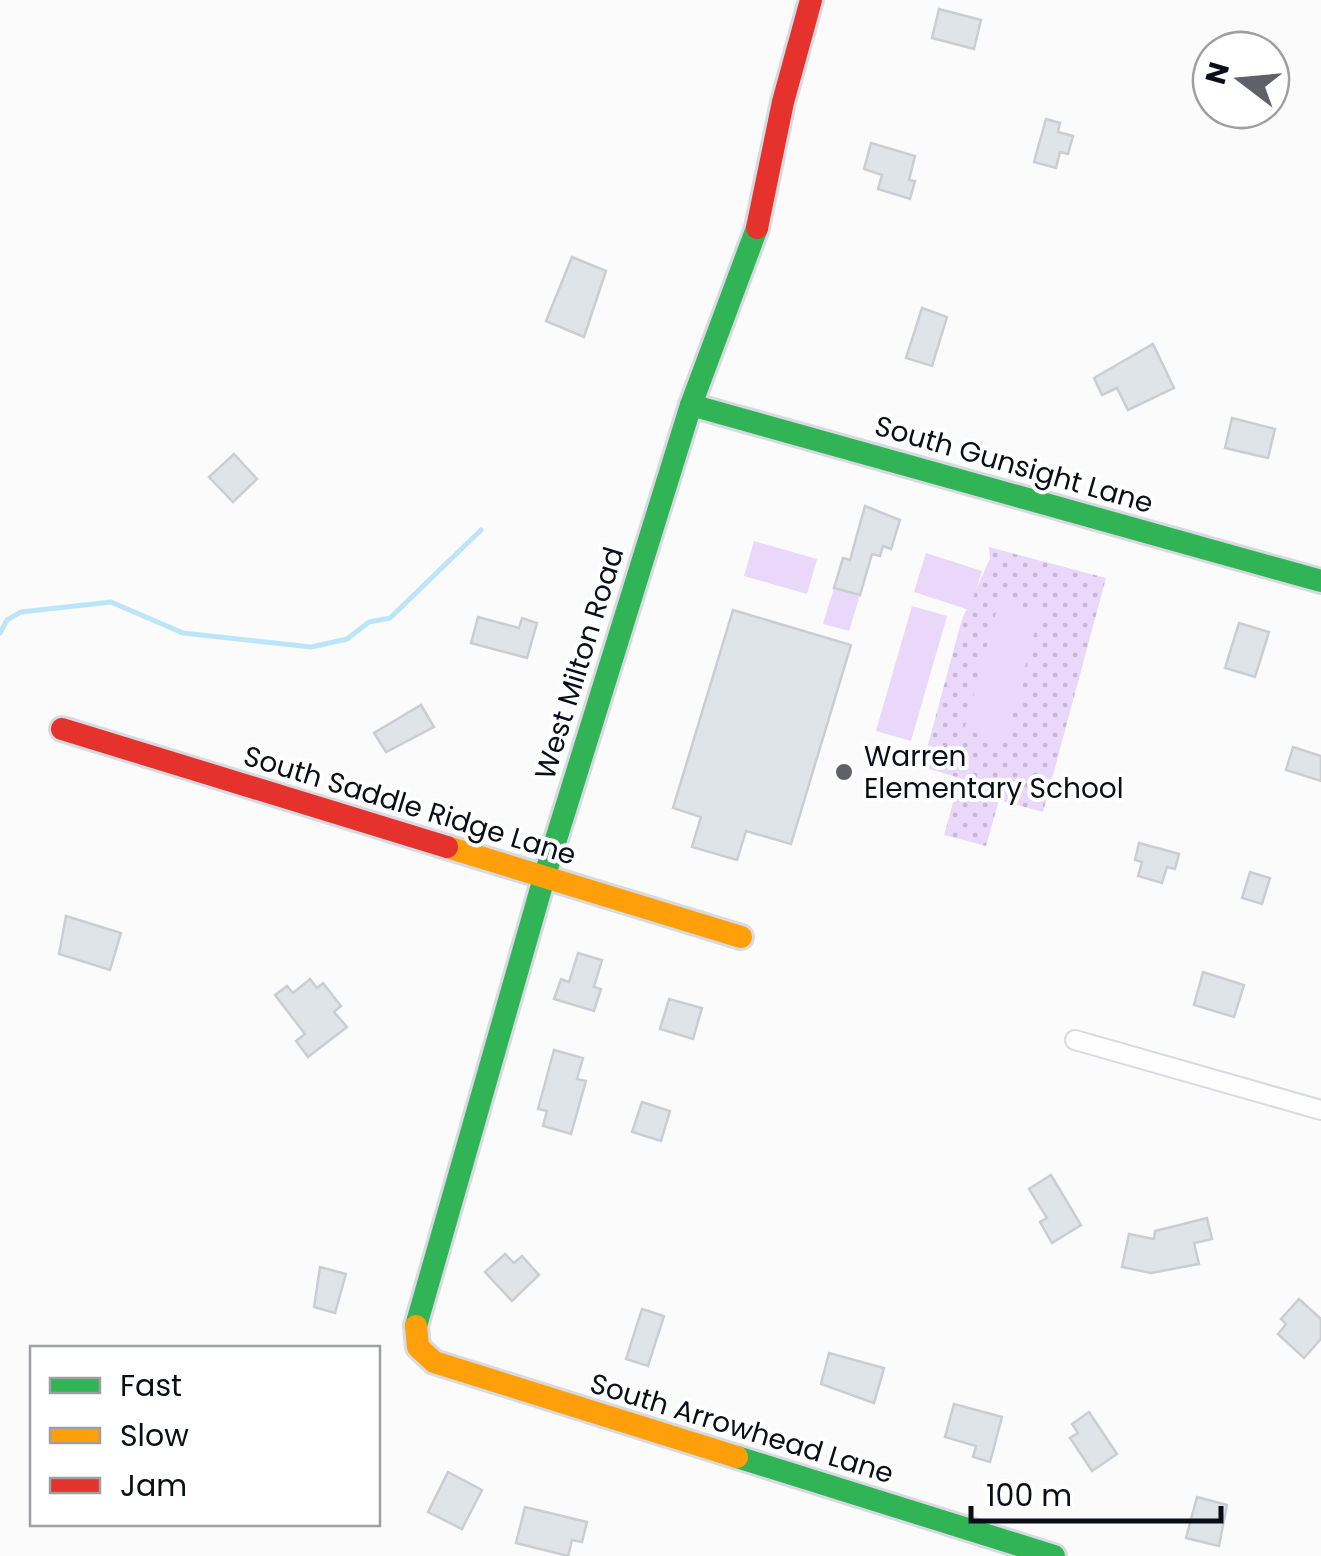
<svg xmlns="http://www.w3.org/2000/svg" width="1321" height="1556" viewBox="0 0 1321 1556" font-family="Poppins,sans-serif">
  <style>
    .grass { fill: url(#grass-dots) }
    .park { fill: #e9d8f9 }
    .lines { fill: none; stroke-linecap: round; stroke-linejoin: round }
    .stream { stroke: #bde5f8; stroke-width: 5 }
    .building { fill: #dfe4e9; stroke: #caced3; stroke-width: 2.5 }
    .street-casing { stroke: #d7dae0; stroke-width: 22 }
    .fast-casing { stroke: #d7dae0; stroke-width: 28 }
    .slow-casing { stroke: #d7dae0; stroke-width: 28 }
    .jam-casing { stroke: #d7dae0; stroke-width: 28 }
    .street { stroke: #fefefe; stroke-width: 18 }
    .fast { stroke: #30b455; stroke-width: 22 }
    .slow { stroke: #ff9f0a; stroke-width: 22 }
    .jam { stroke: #e5322d; stroke-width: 22 }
    .poi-dot { fill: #5e6168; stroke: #fff; stroke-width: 4 }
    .labels { text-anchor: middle; stroke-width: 8; stroke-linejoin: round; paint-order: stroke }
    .street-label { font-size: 28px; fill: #0a0e19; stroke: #fff }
    .poi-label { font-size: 28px; fill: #0a0e19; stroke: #fff; text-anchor: start }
  </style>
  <defs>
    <pattern id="grass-dots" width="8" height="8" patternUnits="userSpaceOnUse" patternTransform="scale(2.5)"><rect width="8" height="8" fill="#e9d8f9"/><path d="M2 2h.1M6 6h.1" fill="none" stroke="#c6b8d5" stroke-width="1.8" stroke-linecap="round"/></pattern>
  </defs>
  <rect width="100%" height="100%" fill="#fbfbfb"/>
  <path class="grass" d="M989,547l117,31 -63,234 -44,-12 -13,46 -42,-11 16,-57 -38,-11 40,-148 28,-60z"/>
  <g class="park">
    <path d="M754,541l63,18 -10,35 -63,-18z"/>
    <path d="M926,553l56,18 -13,39 -55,-18z"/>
    <path d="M834,588l26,7 -11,36 -26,-7z"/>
    <path d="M999,601l41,11 -35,129 -41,-11z"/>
    <path d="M912,606l35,10 -36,125 -35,-10z"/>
  </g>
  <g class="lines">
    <path class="stream" d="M0,633l7,-13 14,-8 90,-10 72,31 128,14 36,-8 22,-17 21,-4 91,-88"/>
  </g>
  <g class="building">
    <path d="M939,9l42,11 -7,29 -42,-11z"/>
    <path d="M1046,119l14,4 -2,9 15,4 -5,18 -8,-2 -4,16 -22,-6z"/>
    <path d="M871,143l44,13 -6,24 6,1 -5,18 -32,-10 4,-14 -18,-6z"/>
    <path d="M572,257l34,14 -22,66 -38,-16z"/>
    <path d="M922,308l25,9 -15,49 -26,-8z"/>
    <path d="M1153,344l21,44 -46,22 -11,-22 -15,7 -8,-17z"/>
    <path d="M1232,418l43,11 -7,29 -43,-10z"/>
    <path d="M234,454l23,25 -24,23 -24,-25z"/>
    <path d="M865,506l35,14 -9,29 -8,-3 -3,10 -8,-2 -12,41 -26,-7 9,-30 7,2z"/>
    <path d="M733,610l118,35 -60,199 -45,-13 -9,29 -45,-13 9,-30 -28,-9z"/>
    <path d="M478,617l41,11 3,-10 15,5 -10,35 -56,-15z"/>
    <path d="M1239,623l30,9 -14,45 -30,-9z"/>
    <path d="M421,705l13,22 -48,25 -12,-19z"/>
    <path d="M1293,747l28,9v25l-35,-11z"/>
    <path d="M1139,843l40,11 -4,15 -8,-2 -5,16 -24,-7 4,-14 -7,-2z"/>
    <path d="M1250,872l20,6 -8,26 -20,-6z"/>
    <path d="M66,916l55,17 -11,37 -51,-16z"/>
    <path d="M578,953l24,7 -8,27 7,2 -7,22 -40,-12 7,-20 8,3z"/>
    <path d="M1203,972l41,13 -10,32 -40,-12z"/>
    <path d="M310,979l7,9 6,-5 18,23 -7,6 13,15 -39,30 -12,-16 9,-7 -30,-39 12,-9 6,7z"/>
    <path d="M669,999l33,9 -9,31 -33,-10z"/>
    <path d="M554,1050l29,8 -6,21 9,2 -15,53 -28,-8 4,-15 -9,-2z"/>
    <path d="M642,1102l28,9 -9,30 -29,-9z"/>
    <path d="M1051,1175l30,50 -29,18 -12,-21 7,-4 -18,-29z"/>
    <path d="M1207,1218l5,21 -18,4 5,21 -48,9 -29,-6 7,-33 25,5 1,-8z"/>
    <path d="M505,1254l9,9 8,-7 17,19 -27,26 -27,-29z"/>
    <path d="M320,1267l26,7 -11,39 -21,-6z"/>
    <path d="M1299,1299l22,20v20l-17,19 -26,-24 8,-10 -5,-5z"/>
    <path d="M642,1309l22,7 -16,50 -22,-7z"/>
    <path d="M829,1353l55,15 -10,35 -53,-19z"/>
    <path d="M954,1404l48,13 -12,45 -17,-5 3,-11 -31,-9z"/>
    <path d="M1089,1412l28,42 -25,17 -22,-33 8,-5 -6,-9z"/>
    <path d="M448,1472l34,18 -20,39 -34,-17z"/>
    <path d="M1197,1497l30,8 -8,41 -33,-8z"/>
    <path d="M525,1507l62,15 -5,20 -10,-2 -4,16 -52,-13z"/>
  </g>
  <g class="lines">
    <g class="street-casing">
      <path id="street" d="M1075,1040l246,70"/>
    </g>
    <g class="fast-casing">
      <g id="fast">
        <path d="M691,405l630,176"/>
        <path d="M416,1326l128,-448 147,-473 66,-177"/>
        <path d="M737,1457l317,99"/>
      </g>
    </g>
    <g class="slow-casing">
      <g id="slow">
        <path d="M447,847l294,90"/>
        <path d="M416,1326l2,21 16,15 303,95"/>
      </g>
    </g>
    <g class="jam-casing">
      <g id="jam">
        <path d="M757,228l26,-126 28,-102"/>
        <path d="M62,729l385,118"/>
      </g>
    </g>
    <use href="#street" class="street"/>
    <use href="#fast" class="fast"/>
    <use href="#slow" class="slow"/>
    <use href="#jam" class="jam"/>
  </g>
  <circle class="poi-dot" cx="844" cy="772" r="10"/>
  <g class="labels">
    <g class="street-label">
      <text transform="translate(1014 464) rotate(16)" y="10">South Gunsight Lane</text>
      <text transform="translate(579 663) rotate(-73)" y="10">West Milton Road</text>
      <text transform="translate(410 805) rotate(17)" y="10">South Saddle Ridge Lane</text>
      <text transform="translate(742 1428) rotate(17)" y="10">South Arrowhead Lane</text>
    </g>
    <g class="poi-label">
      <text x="864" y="766">Warren<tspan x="864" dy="32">Elementary School</tspan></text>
    </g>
  </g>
  <rect x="30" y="1346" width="350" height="180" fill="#ffffff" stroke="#9d9fa3" stroke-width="2.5"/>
  <rect x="50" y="1378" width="50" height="15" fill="#30b455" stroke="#9d9fa3" stroke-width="2.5"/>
  <text x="120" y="1396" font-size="30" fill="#0a0e19">Fast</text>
  <rect x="50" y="1428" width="50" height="15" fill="#ff9f0a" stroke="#9d9fa3" stroke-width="2.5"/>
  <text x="120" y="1446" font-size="30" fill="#0a0e19">Slow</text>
  <rect x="50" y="1478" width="50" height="15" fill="#e5322d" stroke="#9d9fa3" stroke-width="2.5"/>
  <text x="120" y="1496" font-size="30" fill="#0a0e19">Jam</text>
  <g transform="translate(1241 80) rotate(286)"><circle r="48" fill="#ffffff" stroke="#9d9fa3" stroke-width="2.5"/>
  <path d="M0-8L18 38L0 25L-18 38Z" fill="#5e6168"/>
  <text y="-15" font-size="28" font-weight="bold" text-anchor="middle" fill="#0a0e19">N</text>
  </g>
  <path d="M971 1506v15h250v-15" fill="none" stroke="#0a0e19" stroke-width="5"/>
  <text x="986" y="1506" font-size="30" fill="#0a0e19" stroke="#ffffff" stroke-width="8" paint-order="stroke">100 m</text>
</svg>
